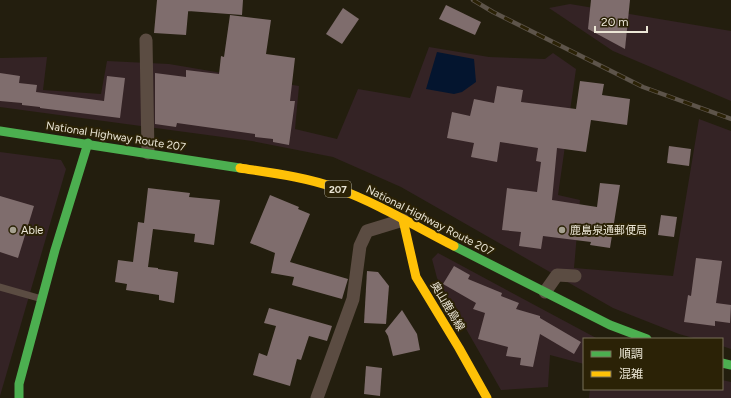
<svg xmlns="http://www.w3.org/2000/svg" width="731" height="398" viewBox="0 0 731 398" font-family="Figtree,'Noto Sans JP',sans-serif">
  <style>
    .commercial { fill: #342325 }
    .water { fill: #04152f }
    .building { fill: #7f6d6d }
    .lines { fill: none; stroke-linecap: round; stroke-linejoin: round }
    .lane { stroke: #5b4c42; stroke-width: 7 }
    .street { stroke: #5b4c42; stroke-width: 13 }
    .fast { stroke: #4caf50; stroke-width: 9 }
    .slow { stroke: #ffc107; stroke-width: 9 }
    .rail-casing { stroke: #5d544a; stroke-width: 4.5 }
    .rail { stroke: #2b2206; stroke-width: 3; stroke-dasharray: 9; stroke-linecap: butt }
    .poi-dot { fill: #a5a090; stroke: #2b2206; stroke-width: 1.5 }
    .labels { text-anchor: middle; stroke-width: 4; stroke-linejoin: round; paint-order: stroke }
    .shield { fill: #2b2206; stroke: #b1ab98; stroke-width: 1 }
    .shield-label { font-size: 10px; font-weight: bold; fill: #ebe6d6 }
    .street-label { font-size: 11px; fill: #ebe6d6; stroke: #2b2206 }
    .poi-label { font-size: 11px; fill: #ebe6d6; stroke: #2b2206; text-anchor: start }
  </style>
  <rect width="100%" height="100%" fill="#231e0e"/>
  <g class="commercial">
    <path d="M570,4l161,27v70l-118,-50 -64,-43z"/>
    <path d="M429,47l60,10 56,2 8,-6 23,16 -18,126 22,5 -6,68 99,8 26,-157 32,12v218l-9,-3v-7h-25l-18,-5 -66,-26 -212,-121 -68,-30 -81,-16 -252,-34v-49l47,-1 -4,33 58,4 6,-33 62,3 130,22 -4,43 42,10 21,-50 52,9z"/>
    <path d="M0,152l61,8 5,9 -66,227z"/>
    <path d="M438,253l160,86h-14v25l-34,-9 -2,32 -47,3 -64,-112 -5,-19z"/>
    <path d="M722,380l9,2v16h-142l1,-9h132z"/>
  </g>
  <path class="water" d="M437,52l37,7 2,23 -14,10 -8,2 -28,-5z"/>
  <g class="building">
    <path d="M157,0h86l-1,15 -54,-4 1,-9 -3,33 -32,-2z"/>
    <path d="M591,0h39l-5,49 -37,-20z"/>
    <path d="M446,5l35,17 -6,13 -36,-16z"/>
    <path d="M343,8l16,11 -17,25 -16,-10z"/>
    <path d="M230,15l41,5 -5,34 29,4 -5,43h5l-6,44 -16,-3v-3l-18,-2v-3l-78,-11 -1,4 -21,-3v-51l31,4v-7l33,4 2,-18 3,1z"/>
    <path d="M0,73l20,3 -1,7 18,2 -1,7 68,9 3,-25 18,2 -5,40 -80,-10v-1l-18,-2v-2l-22,-2z"/>
    <path d="M580,81l24,3 -2,11 28,4 -3,26 -36,-5 -5,32 -29,-4 -5,52 45,7 3,-24 20,2 -10,63 -20,-3 1,-3 -48,-6 -2,13 -22,-3 2,-14 -19,-2 5,-42 30,4 4,-30 -5,-1 2,-13 -38,-6 -3,20 -26,-5 3,-14 -27,-5 5,-26 18,4 4,-17 20,4 3,-17 26,4 -2,12 55,7z"/>
    <path d="M669,146l22,3 -2,17 -22,-3z"/>
    <path d="M148,188l42,5 -1,4 31,3 -6,45 -20,-3 1,-8 -42,-5 -5,38 10,1v1l20,3 -4,31 -15,-3v-5l-33,-5 1,-6 -12,-2 3,-22 15,2 5,-40 6,1z"/>
    <path d="M270,195l29,12 -1,2 12,5 -20,48 58,17 -6,20 -50,-14 2,-8 -23,-4 4,-20 -25,-10z"/>
    <path d="M0,196l34,10 -16,52 -18,-6z"/>
    <path d="M661,215l16,2 -3,20 -16,-2z"/>
    <path d="M696,258l26,3 -6,42 15,2 -1,18 -15,-2v5l-31,-4 4,-27 3,1z"/>
    <path d="M454,266l16,9 -2,4 34,14 -1,3 18,7 -3,6 24,7v2l41,24 -7,12 -34,-20 -7,33 -13,-2 1,-7 -15,-2 2,-9 -30,-8 7,-26 -12,-4 3,-6 -33,-19z"/>
    <path d="M367,271l11,1 11,14 -3,38 -22,-1z"/>
    <path d="M269,308l63,18 -5,15 -18,-5 -8,24 -4,-1 -7,27 -37,-11 6,-22 8,3 9,-30 -12,-3z"/>
    <path d="M402,310l15,24 3,16 -27,6 -5,-20 -3,-5z"/>
    <path d="M366,366l16,2 -2,28 -16,-2z"/>
  </g>
  <g class="lines">
    <path class="lane" d="M0,287l42,12"/>
    <g class="street">
      <path d="M146,40l2,113"/>
      <path d="M545,292l12,-17 18,1"/>
      <path d="M317,398l36,-99 7,-53 7,-15 36,-11"/>
    </g>
    <g class="fast">
      <path d="M0,131l240,37"/>
      <path d="M454,246l156,79 37,14"/>
      <path d="M722,363l9,2"/>
      <path d="M19,398v-14l36,-134 33,-107"/>
    </g>
    <g class="slow">
      <path d="M240,168c32,5 65,9 96,20 41,15 79,38 118,58"/>
      <path d="M403,220l13,57 43,71 28,50"/>
    </g>
    <g class="rail-casing">
      <path id="rail" d="M473,0l20,12 150,75 88,32"/>
    </g>
    <use href="#rail" class="rail"/>
  </g>
  <g class="poi-dot">
    <circle cx="13" cy="230" r="4"/>
    <circle cx="562" cy="230" r="4"/>
  </g>
  <g class="labels">
    <rect class="shield" x="325" y="181" width="26" height="16" rx="3"/>
    <g class="shield-label">
      <text x="338" y="193">207</text>
    </g>
    <g class="street-label">
      <text transform="translate(116 136) rotate(9)" y="4">National Highway Route 207</text>
      <text transform="translate(430 220) rotate(27)" y="4">National Highway Route 207</text>
      <text transform="translate(448 306) rotate(59)" y="4">奥山鹿島線</text>
    </g>
    <g class="poi-label">
      <text x="21" y="234">Able</text>
      <text x="570" y="234">鹿島泉通郵便局</text>
    </g>
  </g>
  <rect x="583" y="338" width="140" height="52" fill="#2b2206" stroke="#787059"/>
  <rect x="591" y="351" width="20" height="6" fill="#4caf50" stroke="#787059"/>
  <text x="619" y="358" font-size="12" fill="#ebe6d6">順調</text>
  <rect x="591" y="371" width="20" height="6" fill="#ffc107" stroke="#787059"/>
  <text x="619" y="378" font-size="12" fill="#ebe6d6">混雑</text>
  <path d="M595 26v6h52v-6" fill="none" stroke="#ebe6d6" stroke-width="2"/>
  <text x="601" y="26" font-size="12" fill="#ebe6d6" stroke="#2b2206" stroke-width="3" paint-order="stroke">20 m</text>
</svg>
